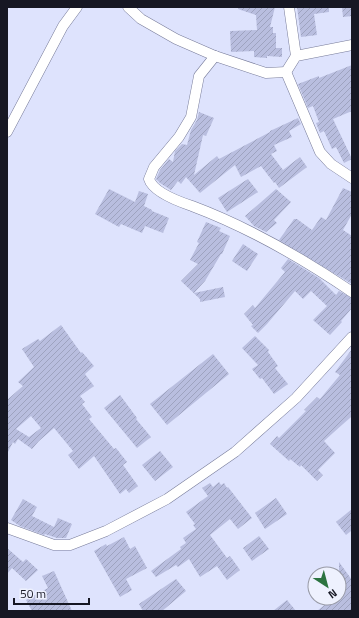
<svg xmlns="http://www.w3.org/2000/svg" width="359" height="618" viewBox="0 0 359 618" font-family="'Titillium Web',sans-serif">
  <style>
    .building { fill: url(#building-hatch); fill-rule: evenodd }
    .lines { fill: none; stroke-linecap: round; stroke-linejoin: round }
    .minor-casing { stroke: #777b99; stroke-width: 11 }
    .minor { stroke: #fff; stroke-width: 10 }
  </style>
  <defs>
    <pattern id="building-hatch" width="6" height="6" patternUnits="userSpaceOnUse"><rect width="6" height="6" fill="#b9bedf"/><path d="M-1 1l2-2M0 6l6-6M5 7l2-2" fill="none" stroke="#9ea3bf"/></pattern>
  </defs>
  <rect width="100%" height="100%" fill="#dee3fd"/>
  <g class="building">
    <path d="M238,7h37l-5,20h3v6h3v15h6v9l-15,-1v2l-13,-1v-6l-23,1 -1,-21 27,-1 -1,-15 -18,-6z"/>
    <path d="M297,7h32v5l-15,2 3,21 -16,2z"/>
    <path d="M342,7h10v9l-9,1z"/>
    <path d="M352,65v46l-19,8 19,40 -8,4 -8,-16 -4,2 -8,-18 -4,2 -4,-10 3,-1 -6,-16 -5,2 -10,-24 21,-8v2z"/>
    <path d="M199,112l15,6 -8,18 -3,-1 -9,40 23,-19 2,3 51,-27v-1l28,-13 3,6 -12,7 3,6 -18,8 3,6 -6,3 12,16 17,-13 7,10 -28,21 -4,-6 -1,1 -13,-17 -20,11 -6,-12 -35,28 -14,-16 -5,7 -3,-3 -7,9 -11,-7 -4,-4 4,-9 9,-11 4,3 2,-11 7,-7 5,1 4,-15 6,-10z"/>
    <path d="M248,179l10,13 -31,20 -9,-14z"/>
    <path d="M343,188l9,4v22l-9,16 9,6v48l-73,-44 15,-21h3l15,11 9,-13 5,3z"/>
    <path d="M109,189l26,13 4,-11 9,3 -4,12 8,4v1l17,7 -6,15 -18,-7 -3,7 -21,-9 -2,3 -24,-13z"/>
    <path d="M276,189l15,13 -17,18 3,3 -11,9 -12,-6 -9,-10z"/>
    <path d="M206,222l15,6 -2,3 11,5 -8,18h-1l-16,27 -11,12 29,-6 2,10 -25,5v-3l-19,-18 17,-17 -8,-4 9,-17 -2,-1z"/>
    <path d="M243,244l15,10 -11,17 -15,-10z"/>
    <path d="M288,259l31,19 17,17 3,-4 13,7v10l-11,13 1,1 -12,13 -17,-15 14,-14 -16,-15 -8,8 -8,-8 -28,33 -9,9 -7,-7 2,-1 -9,-11 9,-9 2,3 30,-36 -4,-4z"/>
    <path d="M61,325l20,28 1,-1 12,14 -9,8 9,12 -14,10 5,6 -3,2 10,13 -3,2 25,30 2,-1 11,14 -4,3 15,21 -9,7 -3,-4 -6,5 -26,-38 -15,13 -11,-14 5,-4 -19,-23 -15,13 -7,8 -14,-10 -3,5 -2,-2 -6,12v-54l16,-14 -5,-4 16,-15 -12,-18 16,-10 2,2zM31,416l10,12 -12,9 -13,-8z"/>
    <path d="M255,336l14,14 -1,2 10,14 -3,2 13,16 -14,10 -12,-16 -2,1 -8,-10 6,-4 -16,-17z"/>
    <path d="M352,349v67l-28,25 11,12 -17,17 5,5 -6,6 -16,-16 -1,2 -10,-8 -1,2 -19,-17 7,-8 2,2 27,-27 -2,-1 13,-13 3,2 20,-24 -5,-3z"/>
    <path d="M213,354l16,20 -62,51 -17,-21z"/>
    <path d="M120,395l17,23 -1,1 15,18 -14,11 -33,-40z"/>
    <path d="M160,451l13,16 -18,14 -13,-16z"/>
    <path d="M219,482l2,3 3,-2 3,5 1,-1 24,31 -14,11 -8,-10 -20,16 17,23 3,-2 10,14 -13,10 -10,-14 -17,11 -11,-18 -11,8 -2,-2 -20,12 -5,-6 30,-22 -1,-2 6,-4 -3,-5 13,-9 -3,-4 2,-1 -9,-12 22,-16 -6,-8 8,-5 3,4z"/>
    <path d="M276,498l11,16 -22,15 -10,-16z"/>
    <path d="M23,499l14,8 -5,9 22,11 4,-9 14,6 -6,14h-9l-12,-4 -1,1 -24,-9 -9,-6z"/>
    <path d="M352,509v21l-6,5 -10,-13z"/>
    <path d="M259,536l10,13 -17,12 -9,-13z"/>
    <path d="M124,537l6,12 5,-3 12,22 -21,11 6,11 -12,7 -26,-46 12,-7 1,2z"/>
    <path d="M7,548l16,14 3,-3 12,11 -12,11 -14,-13 -5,6z"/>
    <path d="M339,562l13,18v31h-35l10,-8 -4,-5h16z"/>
    <path d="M54,571l18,40h-40l-6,-11 22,-12 -6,-12z"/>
    <path d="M176,579l10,12 -24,20h-19l-4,-7z"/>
    <path d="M287,600l9,11h-23z"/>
  </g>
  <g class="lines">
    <g class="minor-casing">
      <g id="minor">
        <path d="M128,7l13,12 35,20 39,17 51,17 20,-1"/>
        <path d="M289,7l7,49"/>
        <path d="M215,56l-16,20 -8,41 -12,20 -25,30 -5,12c4,13 31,23 43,27 56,21 110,52 160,86"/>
        <path d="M286,72l34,80 11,12 21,14"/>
        <path d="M286,72l10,-16 56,-11"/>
        <path d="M7,132l56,-106 14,-19"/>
        <path d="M7,528l47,17h16l36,-14 61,-32 68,-47 61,-54 56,-61"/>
      </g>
    </g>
    <use href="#minor" class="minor"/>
  </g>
  <rect width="359" height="618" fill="none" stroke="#161723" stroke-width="16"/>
  <g transform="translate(327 586) rotate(144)"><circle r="19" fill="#eef1fe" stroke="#989aa6"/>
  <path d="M0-3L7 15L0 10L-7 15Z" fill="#2b7340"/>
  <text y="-6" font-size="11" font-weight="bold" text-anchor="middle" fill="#161723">N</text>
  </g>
  <path d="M14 598v6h75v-6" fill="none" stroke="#161723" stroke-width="2"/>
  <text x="20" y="598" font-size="12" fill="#161723" stroke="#eef1fe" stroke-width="3" paint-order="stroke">50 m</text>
</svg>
